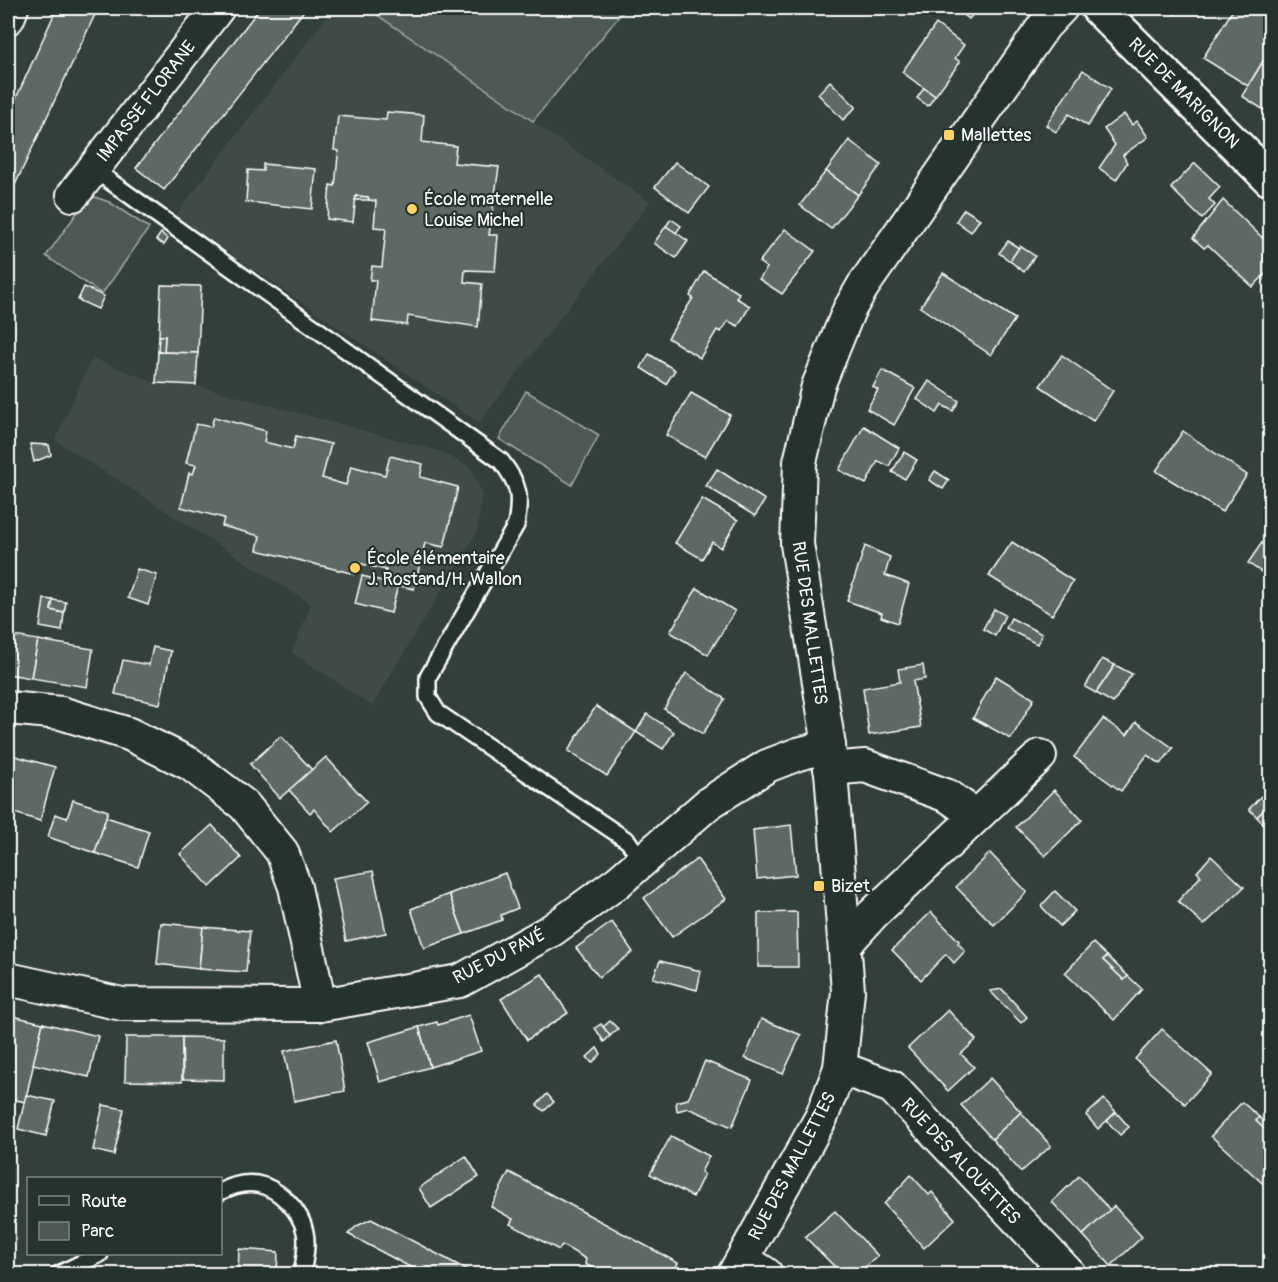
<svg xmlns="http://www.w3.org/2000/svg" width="1278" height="1282" viewBox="0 0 1278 1282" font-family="Pangolin,sans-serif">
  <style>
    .built { fill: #404c47 }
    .green { fill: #4d5853; stroke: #a6aca9; stroke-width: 1.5 }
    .building { fill: #5f6964; stroke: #fff; stroke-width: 1.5 }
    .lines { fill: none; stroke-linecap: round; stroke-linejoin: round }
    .lane-casing { stroke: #fff; stroke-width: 20 }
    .street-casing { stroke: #fff; stroke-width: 36 }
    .secondary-casing { stroke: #fff; stroke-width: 38 }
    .lane { stroke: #26332d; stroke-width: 15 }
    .street { stroke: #26332d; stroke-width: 32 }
    .secondary { stroke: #26332d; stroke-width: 33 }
    .poi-dot { fill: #ffd166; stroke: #26332d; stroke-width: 2 }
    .labels { text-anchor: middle; stroke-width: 4.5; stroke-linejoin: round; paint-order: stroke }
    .street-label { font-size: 18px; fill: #fff; stroke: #26332d }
    .poi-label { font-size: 18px; fill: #fff; stroke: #26332d; text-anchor: start }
  </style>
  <rect width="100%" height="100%" fill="#333f3a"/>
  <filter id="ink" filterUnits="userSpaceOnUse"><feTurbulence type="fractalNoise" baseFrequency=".0167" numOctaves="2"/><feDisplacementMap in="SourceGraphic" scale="12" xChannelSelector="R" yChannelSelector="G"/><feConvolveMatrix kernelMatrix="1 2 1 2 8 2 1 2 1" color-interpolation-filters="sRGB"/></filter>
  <g filter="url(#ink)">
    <g class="built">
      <path d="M333,8h34l283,194 -171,221 -304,-207z"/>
      <path d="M92,358l64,25 40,2 246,67 29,16 11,25 -5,39 -105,174 -80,-54 19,-48 -256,-164z"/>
    </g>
    <g class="green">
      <path d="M367,8h259l-93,113z"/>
      <path d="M95,197l14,5 40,26 -47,66 -56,-38 38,-53z"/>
      <path d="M526,391l73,44 -27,50 -73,-46z"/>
    </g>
    <g class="building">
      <path d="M57,8h41l-90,192v-84z"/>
      <path d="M260,8h46l-142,182 -28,-22z"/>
      <path d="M955,8h23l-9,11z"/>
      <path d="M1169,8h12l-6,6z"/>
      <path d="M1234,8h36v42l-22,36 -45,-28z"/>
      <path d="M936,24l28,21 -9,13 5,4 -25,34 -33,-24z"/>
      <path d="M1270,50v18l-8,-5z"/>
      <path d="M1262,63l8,5v46l-28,-18z"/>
      <path d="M1083,70l28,19 -23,37 -19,-12 -13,18 -10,-7z"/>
      <path d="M830,81l26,26 -13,13 -25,-26z"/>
      <path d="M924,88l11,8 -7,10 -11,-8z"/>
      <path d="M387,112l37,3 -2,27 34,4 -2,17 45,4 -10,68h9l-3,36 -30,-1 -1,12 18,2 -4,43 -70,-11 -1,9 -35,-4 4,-41h-6l2,-14 10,1 4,-39 -12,-1 2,-26 -7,-1 -1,-3 -12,-1 -3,26 -26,-3 3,-34 5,1 3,-30 1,-5 -5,-1 4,-34 48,4z"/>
      <path d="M1124,114l8,11 5,-4 11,16 -25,18 4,8 -11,17 -17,-12 16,-23 -11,-16z"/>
      <path d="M849,140l32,25 -23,30 -32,-24z"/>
      <path d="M675,162l34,25 -20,26 -34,-26z"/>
      <path d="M1195,163l25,24 -11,12 6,6 -13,14 -31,-31z"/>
      <path d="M263,164l53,5 -4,40 -66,-7 2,-32 15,1z"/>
      <path d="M826,171l32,24 -27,34 -31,-24z"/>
      <path d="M356,196l12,1 1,3h-14z"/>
      <path d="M1223,200l47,45v24l-17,18 -45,-42 -4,3 -11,-10z"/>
      <path d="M964,209l16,10 -9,13 -15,-11z"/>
      <path d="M671,219l10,7 -5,7 -10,-7z"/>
      <path d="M666,226l22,15 -12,17 -22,-15z"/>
      <path d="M785,229l30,22 -33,43 -23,-15 8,-11 -8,-6z"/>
      <path d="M161,233l7,6 -4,6 -8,-5z"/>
      <path d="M1008,241l11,7 -9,13 -11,-8z"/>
      <path d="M1020,246l15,10 -11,16 -14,-11z"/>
      <path d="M704,271l35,22 -3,5 14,8 -12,20 -10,-5 -7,11 -4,-2 -17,28 -32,-20 25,-40 -3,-2z"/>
      <path d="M943,273l72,46 -24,36 -71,-48z"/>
      <path d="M161,285l40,1 -3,67 -34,-1 1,-16h-6z"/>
      <path d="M84,287l20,9 -6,13 -20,-9z"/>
      <path d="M159,336h6l-1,16h-6z"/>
      <path d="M158,352l40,1 -2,32 -40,-2z"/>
      <path d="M649,354l26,16 -9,14 -25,-16z"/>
      <path d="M1062,355l51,36 -20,30 -53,-35z"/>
      <path d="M882,370l33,18 -21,37 -27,-16 11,-19 -5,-3z"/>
      <path d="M929,381l30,20 -6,10 -11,-6 -5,8 -20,-14z"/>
      <path d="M691,393l39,22 -25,42 -39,-22z"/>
      <path d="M214,417l52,14 -2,11 29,7 3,-13 35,8 -9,34 24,7 5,-19 34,9 5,-19 33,8 -3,13 38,10 -14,60 -19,-4 -11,46 -31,-7 3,-12 -28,-7 -3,11 -98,-24 3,-14 -38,-10 2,-8 -43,-11 8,-34 4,1 3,-9 -10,-2 10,-39 15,3z"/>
      <path d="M864,426l35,22 -10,18 -11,-5 -12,23 -27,-14z"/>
      <path d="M1183,431l64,44 -25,37 -66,-41z"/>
      <path d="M30,444l19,1 2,10 -17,7z"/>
      <path d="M904,452l13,8 -12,19 -13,-7z"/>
      <path d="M717,469l48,31 -10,16 -49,-30z"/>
      <path d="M935,471l14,9 -6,9 -14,-9z"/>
      <path d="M702,499l36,21 -17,28 -9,-6 -10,17 -27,-16z"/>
      <path d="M1270,531v47l-22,-15z"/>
      <path d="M1012,542l61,39 -21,34 -63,-39z"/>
      <path d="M865,546l25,11 -5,18 24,9 -11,39 -17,-6 1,-4 -35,-12z"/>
      <path d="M137,569l20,6 -9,30 -20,-7z"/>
      <path d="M362,576l36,9 -7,28 -36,-9z"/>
      <path d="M697,588l38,23 -27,44 -38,-23z"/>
      <path d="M44,599l9,1 -2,10 13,3 -2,18 -22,-4z"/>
      <path d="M53,600l13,2 -2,11 -13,-3z"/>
      <path d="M994,609l11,6 -10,21 -12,-7z"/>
      <path d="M1011,618l31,16 -5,10 -31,-16z"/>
      <path d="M8,635l30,5 -7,38 -23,-4z"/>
      <path d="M38,640l55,9 -6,38 -56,-9z"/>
      <path d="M153,647l18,4 -11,53 -45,-10 8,-34 26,5z"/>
      <path d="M1102,659l13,6 -19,28 -11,-6z"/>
      <path d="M923,665l2,14 -12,2 8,46 -52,8 -6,-47 37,-6 -2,-13z"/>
      <path d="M1115,665l17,9 -19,29 -17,-10z"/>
      <path d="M686,673l39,26 -22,35 -39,-25z"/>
      <path d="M996,676l38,23 -23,40 -38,-21z"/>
      <path d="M596,706l40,26 -29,44 -39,-25z"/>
      <path d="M647,714l27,18 -11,17 -27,-17z"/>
      <path d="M1103,719l24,16 9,-13 37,26 -12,16 -14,-9 -26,36 -47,-34z"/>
      <path d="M281,736l31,34 -32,28 -30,-34z"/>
      <path d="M8,754l47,13 -15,54 -32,-10z"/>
      <path d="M326,757l41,45 -34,30 -19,-23 -4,4 -21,-23z"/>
      <path d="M1054,790l28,30 -37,36 -29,-29z"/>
      <path d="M1266,791l4,5v8l-13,13 -8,-8z"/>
      <path d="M73,800l35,11 -13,42 -47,-16 7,-23 12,4z"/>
      <path d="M1270,804v27l-13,-14z"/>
      <path d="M106,817l43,14 -11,36 -43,-14z"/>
      <path d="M212,825l29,33 -31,29 -30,-33z"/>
      <path d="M791,825l5,50 -39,4 -4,-49z"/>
      <path d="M990,853l37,39 -33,33 -38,-38z"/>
      <path d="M1211,856l33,31 -40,38 -26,-24 23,-25 -4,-4z"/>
      <path d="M697,859l29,40 -54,38 -28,-39z"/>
      <path d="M373,871l13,62 -40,8 -13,-63z"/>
      <path d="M505,873l13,35 -17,7 1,5 -38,14 -15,-40z"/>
      <path d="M1055,891l20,20 -15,15 -19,-20z"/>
      <path d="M449,894l15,40 -40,14 -13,-39z"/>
      <path d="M797,912l1,55h-40v-54z"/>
      <path d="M931,912l28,29 -1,2 7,8 -11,12 -8,-9 -25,26 -29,-30z"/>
      <path d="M612,922l21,30 -34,25 -23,-29z"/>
      <path d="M161,923l42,4 -4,42 -42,-5z"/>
      <path d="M203,927l47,4 -4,41 -47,-3z"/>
      <path d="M1093,943l14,13 -4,4 21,20 4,-4 14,13 -28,31 -49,-47z"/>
      <path d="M1107,956l21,20 -4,4 -21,-20z"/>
      <path d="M660,961l41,10 -4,19 -44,-12z"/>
      <path d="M542,974l26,39 -41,27 -26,-41z"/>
      <path d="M1002,989l25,28 -6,6 -31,-32z"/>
      <path d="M948,1010l28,30 -15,14 13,13 -26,24 -40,-43z"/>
      <path d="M8,1015l35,8 -18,79 -17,-4z"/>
      <path d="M469,1015l12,36 -51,16 -11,-40 18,-5 1,3z"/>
      <path d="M761,1019l40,16 -18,39 -38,-16z"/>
      <path d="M610,1021l8,8 -8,7 -7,-9z"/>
      <path d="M43,1023l55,13 -9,41 -56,-13z"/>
      <path d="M601,1024l9,12 -6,6 -9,-14z"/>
      <path d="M419,1027l11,40 -50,15 -12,-40z"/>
      <path d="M1162,1029l50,45 -27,30 -50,-45z"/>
      <path d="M126,1037h56v45l-57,-1z"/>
      <path d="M182,1037l42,1v42l-41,-1z"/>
      <path d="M336,1040l9,51 -51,10 -10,-50z"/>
      <path d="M597,1048l4,6 -9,9 -5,-6z"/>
      <path d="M705,1061l47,19 -20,47 -44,-19 -11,3 -1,-9 12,-3z"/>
      <path d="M990,1078l31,34 -29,27 -31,-34z"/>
      <path d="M547,1094l7,8 -10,9 -7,-6z"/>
      <path d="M26,1095l29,6 -9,35 -28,-7z"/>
      <path d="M1104,1099l12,13 -18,17 -12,-14z"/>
      <path d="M1242,1102l17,15 -3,4 14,13v56l-59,-54z"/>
      <path d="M103,1105l21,4 -10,46 -21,-5z"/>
      <path d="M1021,1112l30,34 -30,26 -29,-33z"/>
      <path d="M1116,1112l13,15 -9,8 -13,-14z"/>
      <path d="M1259,1117l11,11v6l-14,-13z"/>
      <path d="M671,1136l38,20 -8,16 3,2 -11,23 -43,-23z"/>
      <path d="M466,1156l13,21 -48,31 -12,-20z"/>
      <path d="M509,1172l169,91 -6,11h-68l-19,-10 1,-5 -24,-14 -3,5 -49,-26 3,-5 -22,-12z"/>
      <path d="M911,1175l18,20 3,-3 23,27 -31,29 -40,-44z"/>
      <path d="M1079,1176l31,34 -27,25 -31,-33z"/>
      <path d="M1114,1206l28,31 -31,29 -28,-31z"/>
      <path d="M835,1211l43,45 -21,18h-15l-37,-37z"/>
      <path d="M371,1219l104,55h-52l-75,-40 9,-8z"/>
      <path d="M239,1249l39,3 -1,22h-66l3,-2 24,2z"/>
      <path d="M176,1269l38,3 -3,2h-36z"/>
    </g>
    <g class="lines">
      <g class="lane-casing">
        <g id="lane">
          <path d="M93,169l408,292c19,24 20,35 15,64l-88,152v20l10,16 190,128 14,20"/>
          <path d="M220,1192c11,-6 24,-10 37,-8 22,4 44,27 48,48 3,13 -1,30 -3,42"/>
          <path d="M59,1274l41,-20"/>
        </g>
      </g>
      <g class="street-casing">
        <g id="street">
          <path d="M8,18l4,-10"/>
          <path d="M73,195l145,-187"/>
          <path d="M8,708l53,5 68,21 61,30 54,41 38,47 13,35 25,118"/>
          <path d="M830,769l35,-3 83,30 28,20"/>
          <path d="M845,945l27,-30 168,-159"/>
          <path d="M8,979l114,25 198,1 140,-24 92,-51 66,-48 91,-79 58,-37 31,-12 31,-8"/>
          <path d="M840,1068l52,19 177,187"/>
          <path d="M743,1259l23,15"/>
          <path d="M734,1274l88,-158 18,-48 8,-77 -19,-245 -32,-202 3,-82 18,-76 31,-76 14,-24 181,-260 17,-18"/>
        </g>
      </g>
      <g class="secondary-casing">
        <path id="secondary" d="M1098,8l172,171"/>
      </g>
      <use href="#lane" class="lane"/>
      <use href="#street" class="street"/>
      <use href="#secondary" class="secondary"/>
    </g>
  </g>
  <g class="poi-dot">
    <rect x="943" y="129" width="12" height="12" rx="3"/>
    <circle cx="412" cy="209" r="6"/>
    <circle cx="355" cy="568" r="6"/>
    <rect x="813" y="880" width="12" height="12" rx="3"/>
  </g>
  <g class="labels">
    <g class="street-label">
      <text transform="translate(1184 93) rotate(45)" y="6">RUE DE MARIGNON</text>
      <text transform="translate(146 101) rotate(-52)" y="6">IMPASSE FLORANE</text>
      <text transform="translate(810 623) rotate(82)" y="6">RUE DES MALLETTES</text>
      <text transform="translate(499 956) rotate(-27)" y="6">RUE DU PAVÉ</text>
      <text transform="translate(961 1161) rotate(47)" y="6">RUE DES ALOUETTES</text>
      <text transform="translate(792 1166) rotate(-62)" y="6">RUE DES MALLETTES</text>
    </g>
    <g class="poi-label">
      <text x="961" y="141">Mallettes</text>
      <text x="424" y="205">École maternelle<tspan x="424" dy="21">Louise Michel</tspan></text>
      <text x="367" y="564">École élémentaire<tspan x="367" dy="21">J. Rostand/H. Wallon</tspan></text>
      <text x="831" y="892">Bizet</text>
    </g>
  </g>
  <rect width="1278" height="1282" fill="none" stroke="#26332d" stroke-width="30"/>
  <rect x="15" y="15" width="1248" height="1252" fill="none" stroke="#fff" stroke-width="2" filter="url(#ink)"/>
  <rect x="27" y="1177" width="195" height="78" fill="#26332d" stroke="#7d8581" stroke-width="1.5"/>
  <rect x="39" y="1196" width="30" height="9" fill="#26332d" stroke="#7d8581" stroke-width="1.5"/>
  <text x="81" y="1207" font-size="18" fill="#ffffff">Route</text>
  <rect x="39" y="1222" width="30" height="18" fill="#4d5853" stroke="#7d8581" stroke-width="1.5"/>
  <text x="81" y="1237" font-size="18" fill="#ffffff">Parc</text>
</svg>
